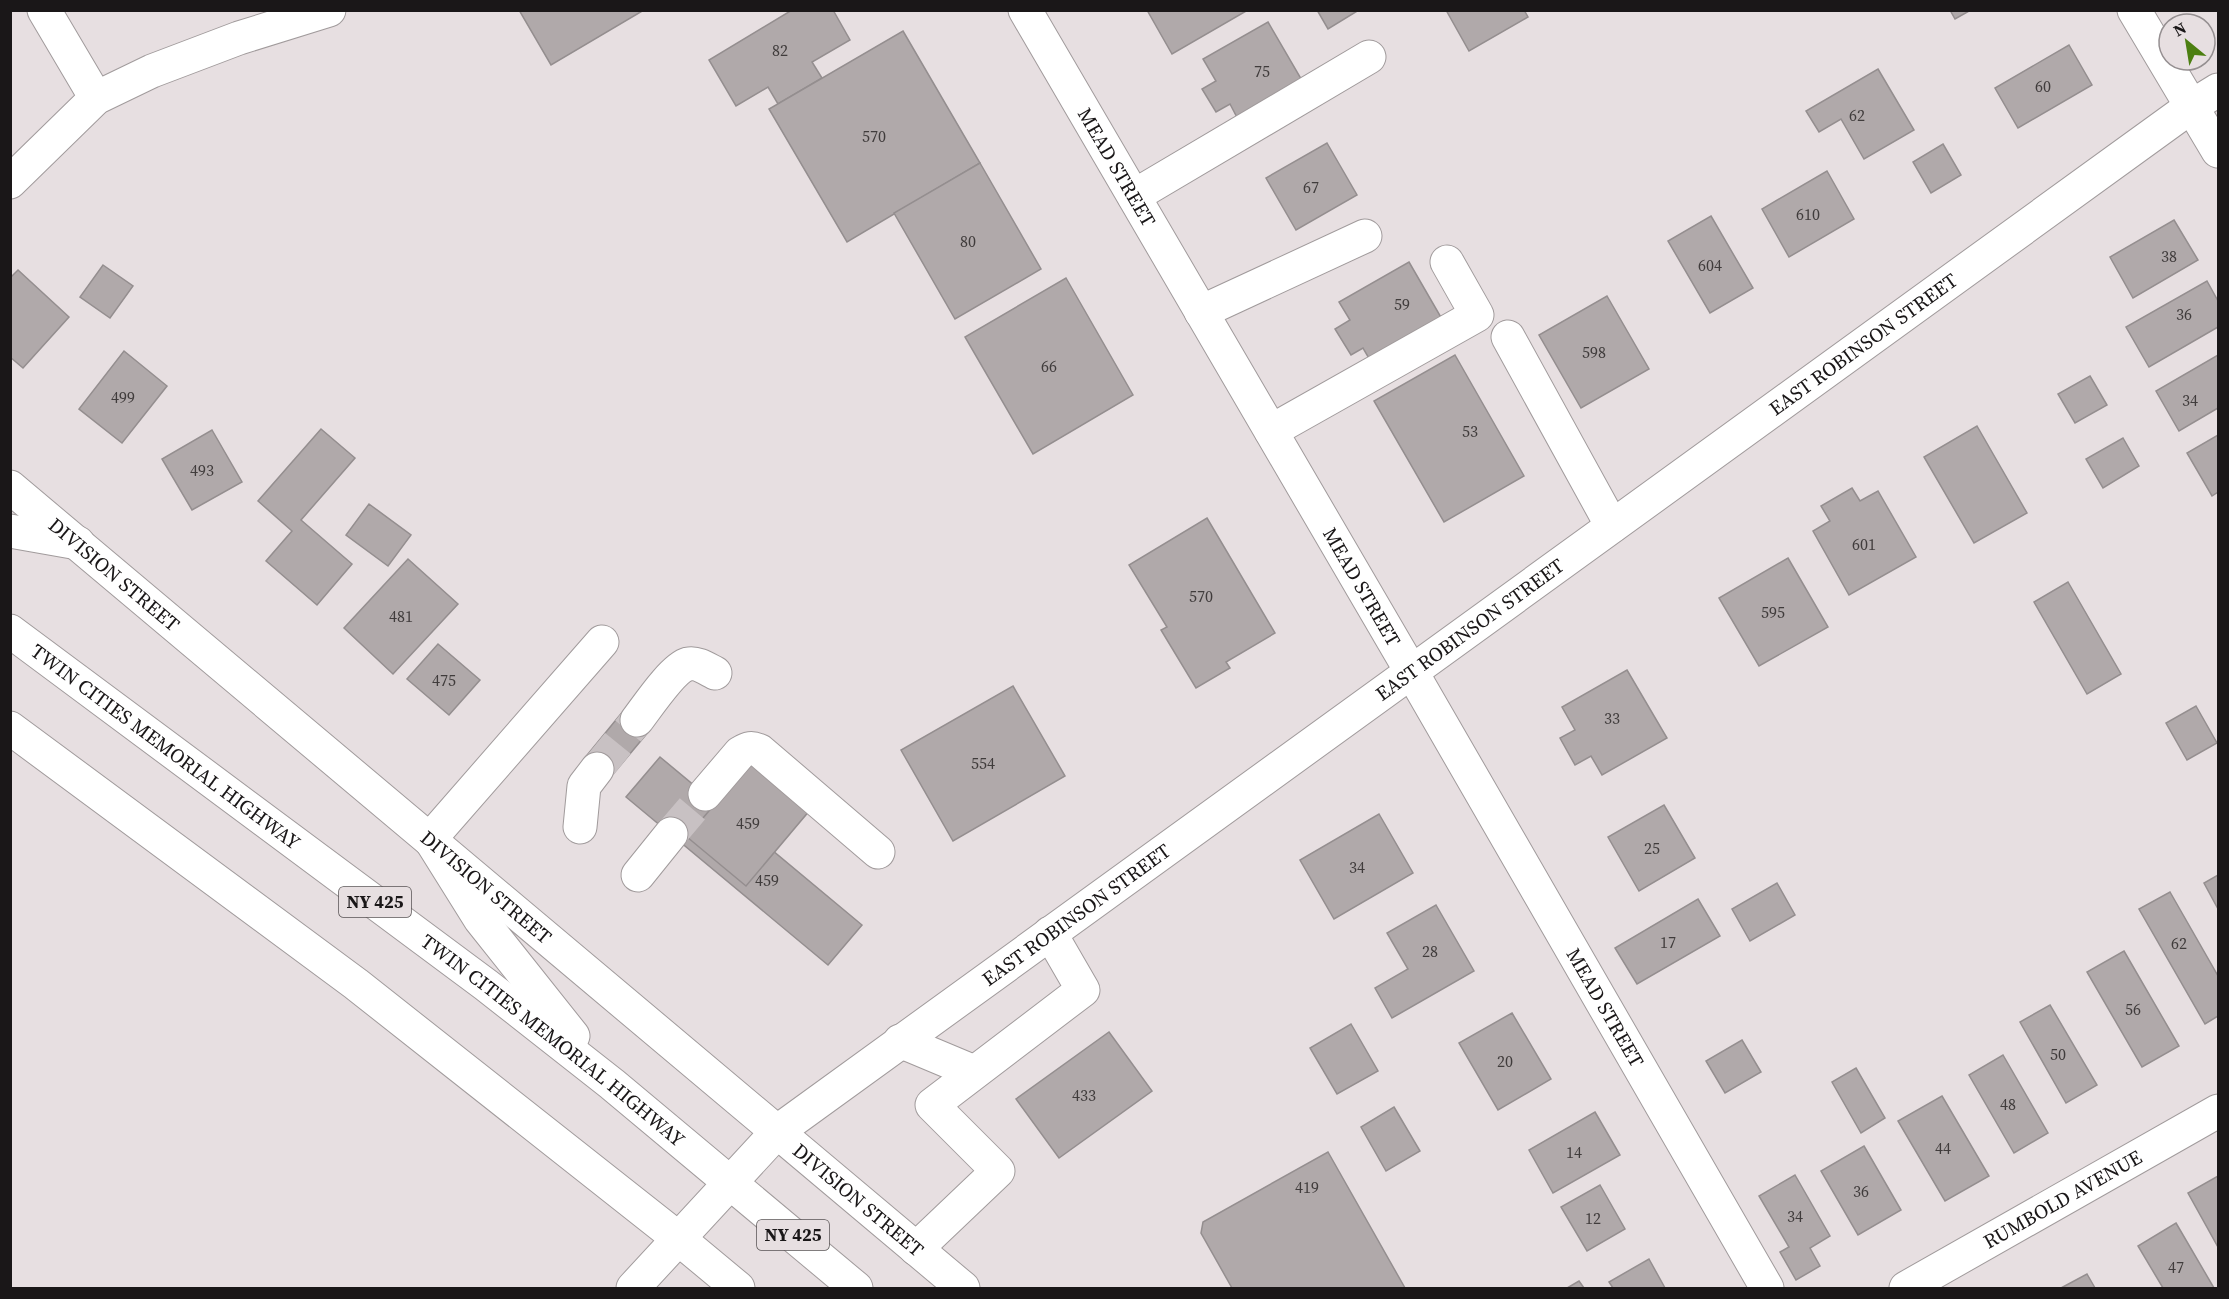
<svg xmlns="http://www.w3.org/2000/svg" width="2229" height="1299" viewBox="0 0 2229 1299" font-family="'Source Serif 4',serif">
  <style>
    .building { fill: #b0a9aa; stroke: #948e8f; stroke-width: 1.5 }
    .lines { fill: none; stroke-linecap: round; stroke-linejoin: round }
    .minor-tunnel { stroke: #c8c1c3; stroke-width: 33; stroke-dasharray: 33 16; stroke-linecap: butt }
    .minor-casing { stroke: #a19b9c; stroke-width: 35 }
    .major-casing { stroke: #a19b9c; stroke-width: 35 }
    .minor { stroke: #fff; stroke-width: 33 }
    .major { stroke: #fff; stroke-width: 33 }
    .labels { text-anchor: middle; stroke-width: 5; stroke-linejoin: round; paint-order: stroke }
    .number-label { font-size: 16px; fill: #403c3c }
    .shield { fill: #e7dfe1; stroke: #585354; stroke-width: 1.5 }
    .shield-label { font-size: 18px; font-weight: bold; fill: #1a1718 }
    .street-label { font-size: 20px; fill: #1a1718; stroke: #e7dfe1 }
  </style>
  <rect width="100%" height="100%" fill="#e7dfe1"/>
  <g class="building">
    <path d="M519,10h125l-93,55z"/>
    <path d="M792,10h41l17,30 -38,22 10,16 -44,26 -10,-17 -32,19 -27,-46z"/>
    <path d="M1147,10h101l-76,44z"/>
    <path d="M1317,10h42l-31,19z"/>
    <path d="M1446,10h78l4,7 -59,34z"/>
    <path d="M1950,10h21l-16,9z"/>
    <path d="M1268,22l39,67 -65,38 -12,-23 -14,8 -14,-23 14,-8 -13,-22z"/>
    <path d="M903,31l77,132 -133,79 -78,-133z"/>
    <path d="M2069,45l23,40 -74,43 -23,-40z"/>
    <path d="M1878,69l36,61 -50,29 -23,-40 -22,13 -13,-21z"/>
    <path d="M1327,143l30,52 -61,35 -30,-52z"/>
    <path d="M1943,144l18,31 -30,18 -18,-31z"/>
    <path d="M980,163l61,106 -86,50 -61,-106z"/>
    <path d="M1827,171l27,48 -65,38 -27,-48z"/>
    <path d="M1711,216l42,72 -43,25 -42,-72z"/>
    <path d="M2174,220l24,40 -65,38 -23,-41z"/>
    <path d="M1409,262l37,64 -72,41 -11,-19 -12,7 -16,-26 15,-9 -11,-18z"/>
    <path d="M103,265l30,21 -23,32 -30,-21z"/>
    <path d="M18,270l51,47 -46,51 -13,-11v-79z"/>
    <path d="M1066,278l67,117 -100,59 -68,-117z"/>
    <path d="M2207,281l11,20v26l-69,40 -23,-40z"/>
    <path d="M1607,296l42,73 -68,39 -42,-73z"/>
    <path d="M124,351l43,35 -45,57 -43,-34z"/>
    <path d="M1455,355l69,121 -80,46 -70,-121z"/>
    <path d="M2218,355v53l-39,23 -23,-40z"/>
    <path d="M2090,376l17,29 -32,18 -17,-29z"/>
    <path d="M1977,426l50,87 -53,30 -50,-86z"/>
    <path d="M321,429l34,29 -54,62 51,44 -35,41 -51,-44 26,-30 -34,-30z"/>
    <path d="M212,430l30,52 -50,28 -30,-51z"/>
    <path d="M2218,435v57l-6,4 -25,-43z"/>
    <path d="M2123,438l16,28 -36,22 -17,-29z"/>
    <path d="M1852,488l8,13 18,-10 38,66 -67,38 -36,-64 17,-10 -9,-15z"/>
    <path d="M369,504l42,31 -23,31 -42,-31z"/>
    <path d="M1207,518l68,115 -49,29 4,6 -34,20 -35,-58 6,-3 -38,-62z"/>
    <path d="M1788,558l40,69 -69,39 -40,-68z"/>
    <path d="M408,559l50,45 -65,70 -49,-46z"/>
    <path d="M2068,582l53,92 -34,20 -53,-92z"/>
    <path d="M438,644l42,36 -31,35 -42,-36z"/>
    <path d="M1627,670l40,68 -65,37 -11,-19 -16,9 -15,-27 15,-8 -13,-23z"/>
    <path d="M1013,686l52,90 -112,65 -52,-91z"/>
    <path d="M2196,706l21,37 -30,17 -21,-37z"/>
    <path d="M624,710l25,21 -40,48 -25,-20z"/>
    <path d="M660,757l202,168 -34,40 -202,-168z"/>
    <path d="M751,761l59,49 -64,76 -59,-49z"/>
    <path d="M1664,805l31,53 -56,33 -31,-54z"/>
    <path d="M1379,814l34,59 -79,46 -34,-59z"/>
    <path d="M2218,875v34l-14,-26z"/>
    <path d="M1777,883l18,32 -45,26 -18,-32z"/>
    <path d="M2170,892l48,84v40l-13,8 -66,-115z"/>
    <path d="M1698,899l22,37 -83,48 -22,-36z"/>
    <path d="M1436,905l38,66 -82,47 -17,-30 33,-19 -21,-36z"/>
    <path d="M2124,951l55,95 -37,21 -55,-95z"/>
    <path d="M2050,1005l47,80 -31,18 -46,-81z"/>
    <path d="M1512,1013l39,66 -53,31 -39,-67z"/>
    <path d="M1351,1024l27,47 -41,23 -27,-46z"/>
    <path d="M1109,1032l43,59 -93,67 -43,-59z"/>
    <path d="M1742,1040l19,32 -36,21 -19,-32z"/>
    <path d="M2003,1055l45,78 -34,20 -45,-78z"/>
    <path d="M1856,1068l29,50 -24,15 -29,-51z"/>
    <path d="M1942,1096l47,80 -44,25 -47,-80z"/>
    <path d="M1394,1107l26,44 -34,20 -25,-44z"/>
    <path d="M1595,1112l25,43 -67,38 -24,-43z"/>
    <path d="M1864,1146l37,64 -43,25 -37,-64z"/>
    <path d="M1328,1152l77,136h-173l-31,-55 2,-11z"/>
    <path d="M1795,1175l35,61 -20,12 10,18 -24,14 -16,-28 9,-5 -30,-51z"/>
    <path d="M2218,1176v71l-30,-54z"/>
    <path d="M1600,1185l25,44 -38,22 -26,-44z"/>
    <path d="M2176,1223l38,65h-51l-25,-42z"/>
    <path d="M1649,1259l16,29h-52l-4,-6z"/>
    <path d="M2087,1274l8,14h-34z"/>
    <path d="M1579,1281l5,7h-17z"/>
  </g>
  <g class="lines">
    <g class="minor-tunnel">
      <path d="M597,769l40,-49"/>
      <path d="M671,834l34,-40"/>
    </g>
    <g class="minor-casing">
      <g id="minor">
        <path d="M44,10l52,88"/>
        <path id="s1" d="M1025,10l386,661 356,617"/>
        <path d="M2134,10l84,141"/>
        <path d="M10,182l86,-84 56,-27 87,-33 90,-28"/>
        <path d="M1134,196l235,-139"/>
        <path d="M1201,312l164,-76"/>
        <path d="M1508,337l104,189"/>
        <path d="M1271,431l206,-116 -30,-53"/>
        <path id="s2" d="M10,487l953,801"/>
        <path d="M637,720c10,-13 36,-52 51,-56 9,-2 19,5 27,9"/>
        <path d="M705,794l35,-41c8,-5 12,-6 20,-2l118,101"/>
        <path d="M580,827l4,-41 13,-17"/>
        <path d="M430,839l172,-197"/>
        <path d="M638,875l33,-41"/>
        <path d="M900,1041l74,31"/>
        <path d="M916,1249l82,-78 -66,-66 151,-115 -33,-57"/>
        <path id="s3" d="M633,1288l145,-157 1414,-1025 26,-16"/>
        <path id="s4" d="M1906,1288l312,-177"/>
      </g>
    </g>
    <g class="major-casing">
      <g id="major">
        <path d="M10,531l68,12"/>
        <path id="s5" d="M10,631l476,354 126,99 244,204"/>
        <path d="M10,728l346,256 323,255 59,49"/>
        <path d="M430,839l50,80 93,117"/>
      </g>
    </g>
    <use href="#minor" class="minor"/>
    <use href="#major" class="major"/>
  </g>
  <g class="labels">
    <g class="number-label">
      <text x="780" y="56">82</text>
      <text x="1262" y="77">75</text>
      <text x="2043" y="92">60</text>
      <text x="1857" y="121">62</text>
      <text x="874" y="142">570</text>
      <text x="1311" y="193">67</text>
      <text x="1808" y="220">610</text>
      <text x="968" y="247">80</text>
      <text x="2169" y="262">38</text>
      <text x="1710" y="271">604</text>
      <text x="1402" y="310">59</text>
      <text x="2184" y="320">36</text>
      <text x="1594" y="358">598</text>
      <text x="1049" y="372">66</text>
      <text x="123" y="403">499</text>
      <text x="2190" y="406">34</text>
      <text x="1470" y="437">53</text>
      <text x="202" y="476">493</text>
      <text x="1864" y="550">601</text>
      <text x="1201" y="602">570</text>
      <text x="1773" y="618">595</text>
      <text x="401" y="622">481</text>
      <text x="444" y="686">475</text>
      <text x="1612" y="724">33</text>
      <text x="983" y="769">554</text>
      <text x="748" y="829">459</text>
      <text x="1652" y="854">25</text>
      <text x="1357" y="873">34</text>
      <text x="767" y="886">459</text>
      <text x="1668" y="948">17</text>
      <text x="2179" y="949">62</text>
      <text x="1430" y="957">28</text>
      <text x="2133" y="1015">56</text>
      <text x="2058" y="1060">50</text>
      <text x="1505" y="1067">20</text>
      <text x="1084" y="1101">433</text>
      <text x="2008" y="1110">48</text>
      <text x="1943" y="1154">44</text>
      <text x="1574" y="1158">14</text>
      <text x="1307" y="1193">419</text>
      <text x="1861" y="1197">36</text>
      <text x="1795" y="1222">34</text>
      <text x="1593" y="1224">12</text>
      <text x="2176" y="1273">47</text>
    </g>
    <g class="shield">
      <rect x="339" y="887" width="72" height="30" rx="4.5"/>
      <rect x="757" y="1220" width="72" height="30" rx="4.5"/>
    </g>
    <g class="shield-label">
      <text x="375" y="908">NY 425</text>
      <text x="793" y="1241">NY 425</text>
    </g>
    <g class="street-label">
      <text dy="7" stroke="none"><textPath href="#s1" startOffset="182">MEAD STREET</textPath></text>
      <text dy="7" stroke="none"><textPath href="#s3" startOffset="1554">EAST ROBINSON STREET</textPath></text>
      <text dy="7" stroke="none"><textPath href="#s2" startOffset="136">DIVISION STREET</textPath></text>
      <text dy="7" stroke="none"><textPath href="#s1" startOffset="668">MEAD STREET</textPath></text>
      <text dy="7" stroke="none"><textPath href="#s3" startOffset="1068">EAST ROBINSON STREET</textPath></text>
      <text dy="7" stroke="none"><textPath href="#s5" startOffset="194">TWIN CITIES MEMORIAL HIGHWAY</textPath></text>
      <text dy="7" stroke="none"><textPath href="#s2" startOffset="622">DIVISION STREET</textPath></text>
      <text dy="7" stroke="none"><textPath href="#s3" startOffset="582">EAST ROBINSON STREET</textPath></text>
      <text dy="7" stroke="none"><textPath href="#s1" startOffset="1154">MEAD STREET</textPath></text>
      <text dy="7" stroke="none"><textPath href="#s5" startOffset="680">TWIN CITIES MEMORIAL HIGHWAY</textPath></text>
      <text dy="7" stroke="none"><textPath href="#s2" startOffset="1108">DIVISION STREET</textPath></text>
      <text dy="7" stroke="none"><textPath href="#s4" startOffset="180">RUMBOLD AVENUE</textPath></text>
    </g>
  </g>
  <rect width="2229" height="1299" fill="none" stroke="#1a1718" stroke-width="24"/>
  <g transform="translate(2187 42) rotate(330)"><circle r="28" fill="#e7dfe1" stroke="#958f91" stroke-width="1.5"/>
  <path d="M0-4.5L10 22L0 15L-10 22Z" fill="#4c7f11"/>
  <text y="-9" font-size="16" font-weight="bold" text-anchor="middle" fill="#1a1718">N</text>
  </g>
</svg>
